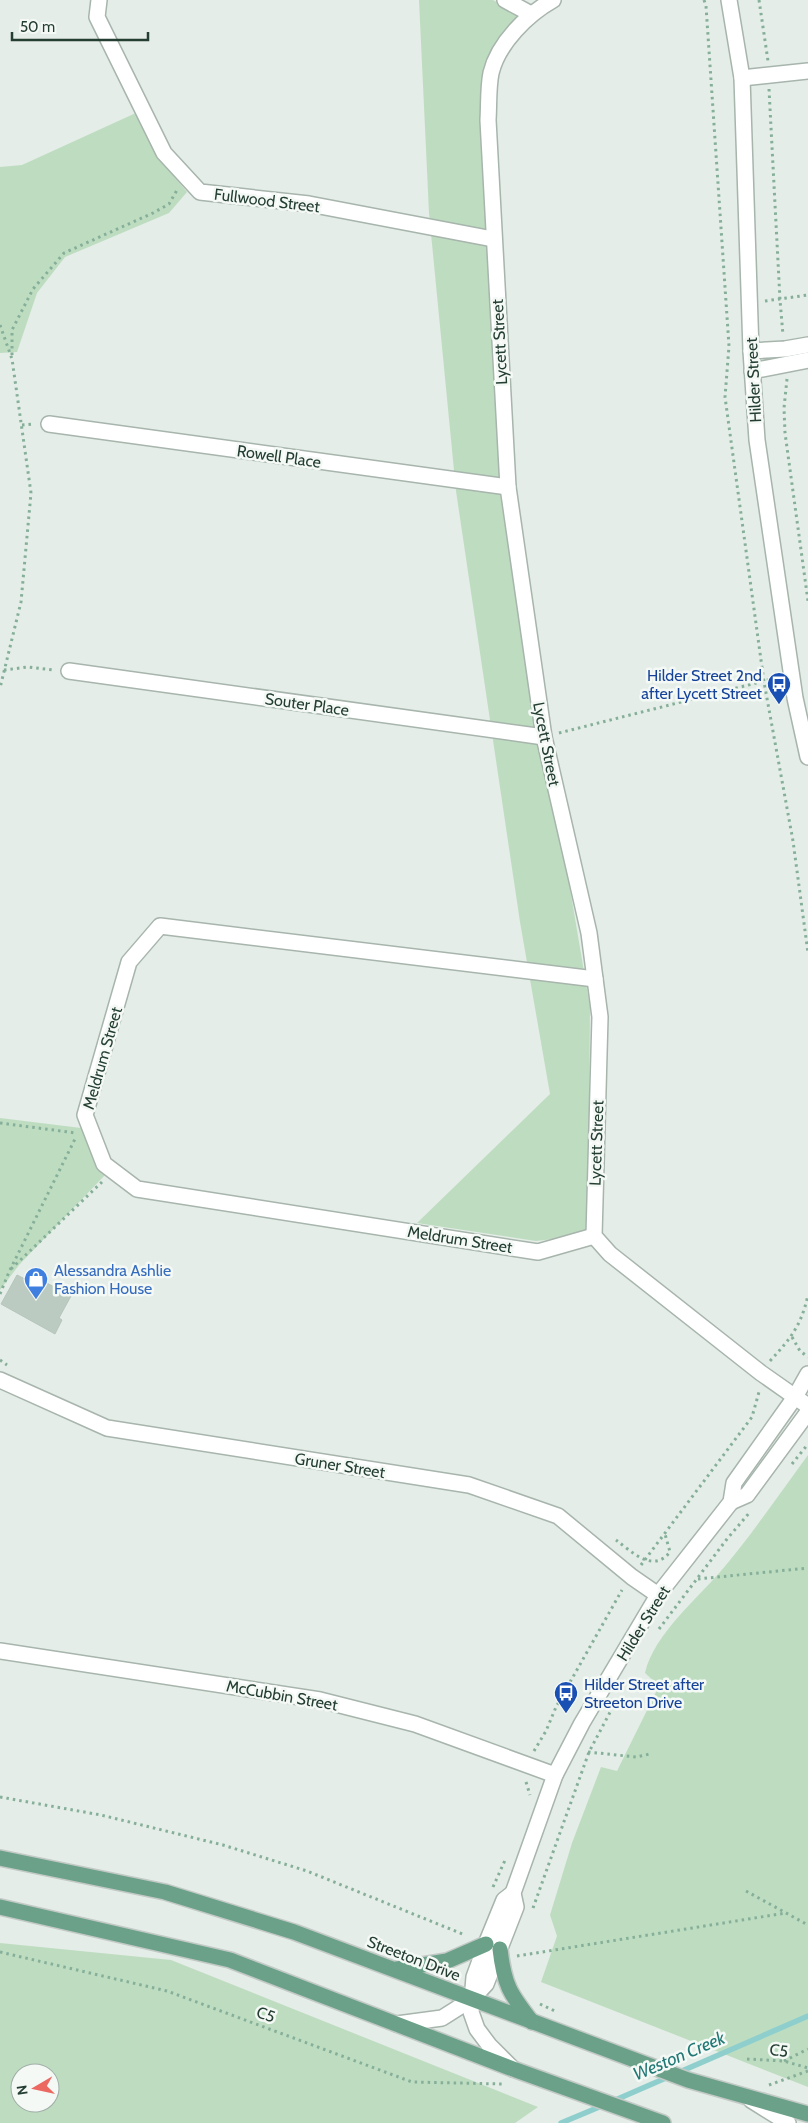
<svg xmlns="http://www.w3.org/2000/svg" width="808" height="2123" viewBox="0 0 808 2123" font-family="Cabin,sans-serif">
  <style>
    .green { fill: #beddc0; fill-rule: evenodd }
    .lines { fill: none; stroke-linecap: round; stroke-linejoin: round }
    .stream { stroke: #8ecfcd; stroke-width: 5.5 }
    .building { fill: #bccbc2; stroke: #b6c6bd }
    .minor-casing { stroke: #a7b5ad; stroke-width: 18 }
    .tertiary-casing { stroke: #a7b5ad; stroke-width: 18 }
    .primary-casing { stroke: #c2c9c6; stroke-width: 18 }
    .path { stroke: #86af9a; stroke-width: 3; stroke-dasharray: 2.5 4; stroke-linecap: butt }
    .minor { stroke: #fff; stroke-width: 15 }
    .tertiary { stroke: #fff; stroke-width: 15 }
    .primary { stroke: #6aa188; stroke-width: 15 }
    .labels { text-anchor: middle; stroke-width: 5; stroke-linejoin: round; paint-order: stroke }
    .street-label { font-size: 16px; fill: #243e32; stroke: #f4f9f6 }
    .transit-label { font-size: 16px; fill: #164399; stroke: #f4f9f6; text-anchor: end }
    .shop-label { font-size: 16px; fill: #366cbe; stroke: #f4f9f6; text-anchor: start }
    .water-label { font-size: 18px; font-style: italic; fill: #207875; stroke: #f4f9f6 }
  </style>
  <rect width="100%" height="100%" fill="#e4ede7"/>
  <g class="green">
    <path d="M419,0h74l29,16 -32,41 13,435 87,515 -2,228 -52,6 -119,-18 133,-129 -30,-172 -64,-431 -27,-278z"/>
    <path d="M138,112l18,43 31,37 -18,21 -104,44 -28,36 -20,59 -17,1v-186l22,-2z"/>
    <path d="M0,1118l81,10 24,47 -86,90 -19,25z"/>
    <path d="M808,1455v632l-267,-105 16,-46 -7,-21 22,-72 29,-76 16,4 42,-85 -14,-13c9,-40 55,-76 81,-108 29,-35 55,-73 82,-110z"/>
    <path d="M0,1943l171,17 367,147 -23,16h-515zM20,2073h30v30h-30z"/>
  </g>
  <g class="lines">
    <g class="stream">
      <path d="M613,2101l195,-85"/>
      <path d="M561,2123l43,-18"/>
    </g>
  </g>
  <path class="building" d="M28,1273l43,23 -12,22 3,2 -7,14 -54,-30 16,-29 8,4z"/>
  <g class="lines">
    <g class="minor-casing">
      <g id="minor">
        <path d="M99,0l-2,17 67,136 36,39 109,12 184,35"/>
        <path d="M505,0l26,14"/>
        <path d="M553,0c-25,14 -55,43 -62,73 -3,15 -2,31 -3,47l20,367 36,250 45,196 11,84 -6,219 16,18 151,119 47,33"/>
        <path d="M742,78l66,-7"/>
        <path d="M49,424l459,63"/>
        <path d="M69,671l475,66"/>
        <path d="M594,1236l-56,16 -401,-63 -33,-25 -19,-49 44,-153 31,-36 435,53"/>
        <path d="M0,1380l107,48 362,57 89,31 74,61 26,18"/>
        <path d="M0,1651l320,49 95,24 140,51"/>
      </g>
    </g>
    <g class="tertiary-casing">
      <g id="tertiary">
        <path d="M729,0l13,78 9,273 6,89 38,258 13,59"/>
        <path d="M751,351l34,-2 23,-4"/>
        <path d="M752,371l56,-11"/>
        <path d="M731,1502l16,-7 61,-83"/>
        <path d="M397,2024l45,-6 30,-19 14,-15 30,-77 -3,-14 42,-118 27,-52 76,-128 73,-93 3,-19 61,-86 13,-23"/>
        <path d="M513,2069l-24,-24 -12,-16 -6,-17 3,-35 12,-33 18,-44 9,-7"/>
        <path d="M751,2100l37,23"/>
      </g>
    </g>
    <g class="primary-casing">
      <g id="primary">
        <path d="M0,1858l165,34 129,40 394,148 120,34"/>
        <path d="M0,1907l230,53 283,109 150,54"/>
        <path d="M500,1949c4,36 10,45 32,73"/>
        <path d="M397,1969l50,-8 39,-17"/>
      </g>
    </g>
    <g class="path">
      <path d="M704,0l2,6 23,340 -4,51 39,285 29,159 15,112"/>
      <path d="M759,0l9,61"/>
      <path d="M769,89l11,211 3,35"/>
      <path d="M765,301l43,-6"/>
      <path d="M0,325l12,34 19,134 -10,109 -21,86"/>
      <path d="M12,355v-25l21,-41 31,-36 89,-40 16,-9 8,-14"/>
      <path d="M787,379l-3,29 1,25 23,168"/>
      <path d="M22,425l11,-1"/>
      <path d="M4,670l24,-3 25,3"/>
      <path d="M559,733l217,-55"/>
      <path d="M0,1123l76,10"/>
      <path d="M11,1269l91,-87"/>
      <path d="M0,1294l9,-22 67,-135"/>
      <path d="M792,1337l8,14 8,6"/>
      <path d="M0,1360l7,5"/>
      <path d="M770,1361c21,-23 31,-35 38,-66"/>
      <path d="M792,1464l16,-20"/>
      <path d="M616,1540c15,11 37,34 54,12l-5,-18"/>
      <path d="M641,1565l111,-148 7,-25"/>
      <path d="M698,1579l110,-11"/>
      <path d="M659,1629l68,-90 23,-27"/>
      <path d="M534,1751l12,-20 10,-24 66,-117"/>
      <path d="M588,1752l48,5 14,-3"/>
      <path d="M526,1782l4,13"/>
      <path d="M0,1797l101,18 122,30 84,26 158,64"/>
      <path d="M493,1887l13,-29"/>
      <path d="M746,1891l62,34"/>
      <path d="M533,1908l56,-156 27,-51"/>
      <path d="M0,1952l167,39 245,91 91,2"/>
      <path d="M517,1956l269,-43"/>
      <path d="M540,2004l15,7"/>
      <path d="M747,2059l37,2 24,7"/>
      <path d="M784,2061l24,-12"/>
      <path d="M769,2085l39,-14"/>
    </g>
    <use href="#minor" class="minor"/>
    <use href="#tertiary" class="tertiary"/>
    <use href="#primary" class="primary"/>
  </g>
  <defs>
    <g id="bus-pin" transform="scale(1.25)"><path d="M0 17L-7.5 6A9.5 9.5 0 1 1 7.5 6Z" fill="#1a4fb4" stroke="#f4f9f6"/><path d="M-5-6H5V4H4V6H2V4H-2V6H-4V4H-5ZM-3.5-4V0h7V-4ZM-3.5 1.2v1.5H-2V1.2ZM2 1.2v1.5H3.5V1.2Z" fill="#fff"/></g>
    <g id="shop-pin" transform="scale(1.25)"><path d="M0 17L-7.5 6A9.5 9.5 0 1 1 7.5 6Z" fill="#3f7fe0" stroke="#f4f9f6"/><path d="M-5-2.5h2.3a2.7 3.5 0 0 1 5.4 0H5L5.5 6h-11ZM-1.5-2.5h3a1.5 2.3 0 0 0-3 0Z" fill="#fff"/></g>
  </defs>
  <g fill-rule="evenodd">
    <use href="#bus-pin" x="779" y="684"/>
    <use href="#shop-pin" x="36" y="1279"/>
    <use href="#bus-pin" x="566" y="1693"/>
  </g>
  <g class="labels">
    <g class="street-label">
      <text transform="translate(267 200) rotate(7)" y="6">Fullwood Street</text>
      <text transform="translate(499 342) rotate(-93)" y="6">Lycett Street</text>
      <text transform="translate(753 380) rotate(-93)" y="6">Hilder Street</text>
      <text transform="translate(279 456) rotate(8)" y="6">Rowell Place</text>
      <text transform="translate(307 704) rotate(8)" y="6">Souter Place</text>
      <text transform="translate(547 744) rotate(79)" y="6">Lycett Street</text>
      <text transform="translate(102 1058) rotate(-74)" y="6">Meldrum Street</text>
      <text transform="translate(596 1143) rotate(-88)" y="6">Lycett Street</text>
      <text transform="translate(460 1239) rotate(9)" y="6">Meldrum Street</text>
      <text transform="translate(340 1465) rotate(9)" y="6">Gruner Street</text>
      <text transform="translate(643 1623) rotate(-58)" y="6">Hilder Street</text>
      <text transform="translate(282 1695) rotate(10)" y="6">McCubbin Street</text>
      <text transform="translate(414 1958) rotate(21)" y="6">Streeton Drive</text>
      <text transform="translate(266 2014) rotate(20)" y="6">C5</text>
      <text transform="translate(779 2050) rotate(7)" y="6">C5</text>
    </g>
    <g class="transit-label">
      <text x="762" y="681">Hilder Street 2nd<tspan x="762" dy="18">after Lycett Street</tspan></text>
      <text x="584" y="1690" text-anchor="start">Hilder Street after<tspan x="584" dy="18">Streeton Drive</tspan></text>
    </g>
    <g class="shop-label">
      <text x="54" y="1276">Alessandra Ashlie<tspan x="54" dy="18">Fashion House</tspan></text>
    </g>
    <g class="water-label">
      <text transform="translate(679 2056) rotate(-23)" y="6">Weston Creek</text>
    </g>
  </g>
  <g transform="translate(35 2088) rotate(261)"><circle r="24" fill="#f4f9f6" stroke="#a1aea8"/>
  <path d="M0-4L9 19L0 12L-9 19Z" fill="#ec6962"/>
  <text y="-8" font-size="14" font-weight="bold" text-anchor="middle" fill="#243e32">N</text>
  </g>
  <path d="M12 32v8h136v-8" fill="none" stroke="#243e32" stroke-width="2.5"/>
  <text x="20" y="32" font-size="15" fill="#243e32" stroke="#f4f9f6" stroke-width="4" paint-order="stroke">50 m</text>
</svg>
